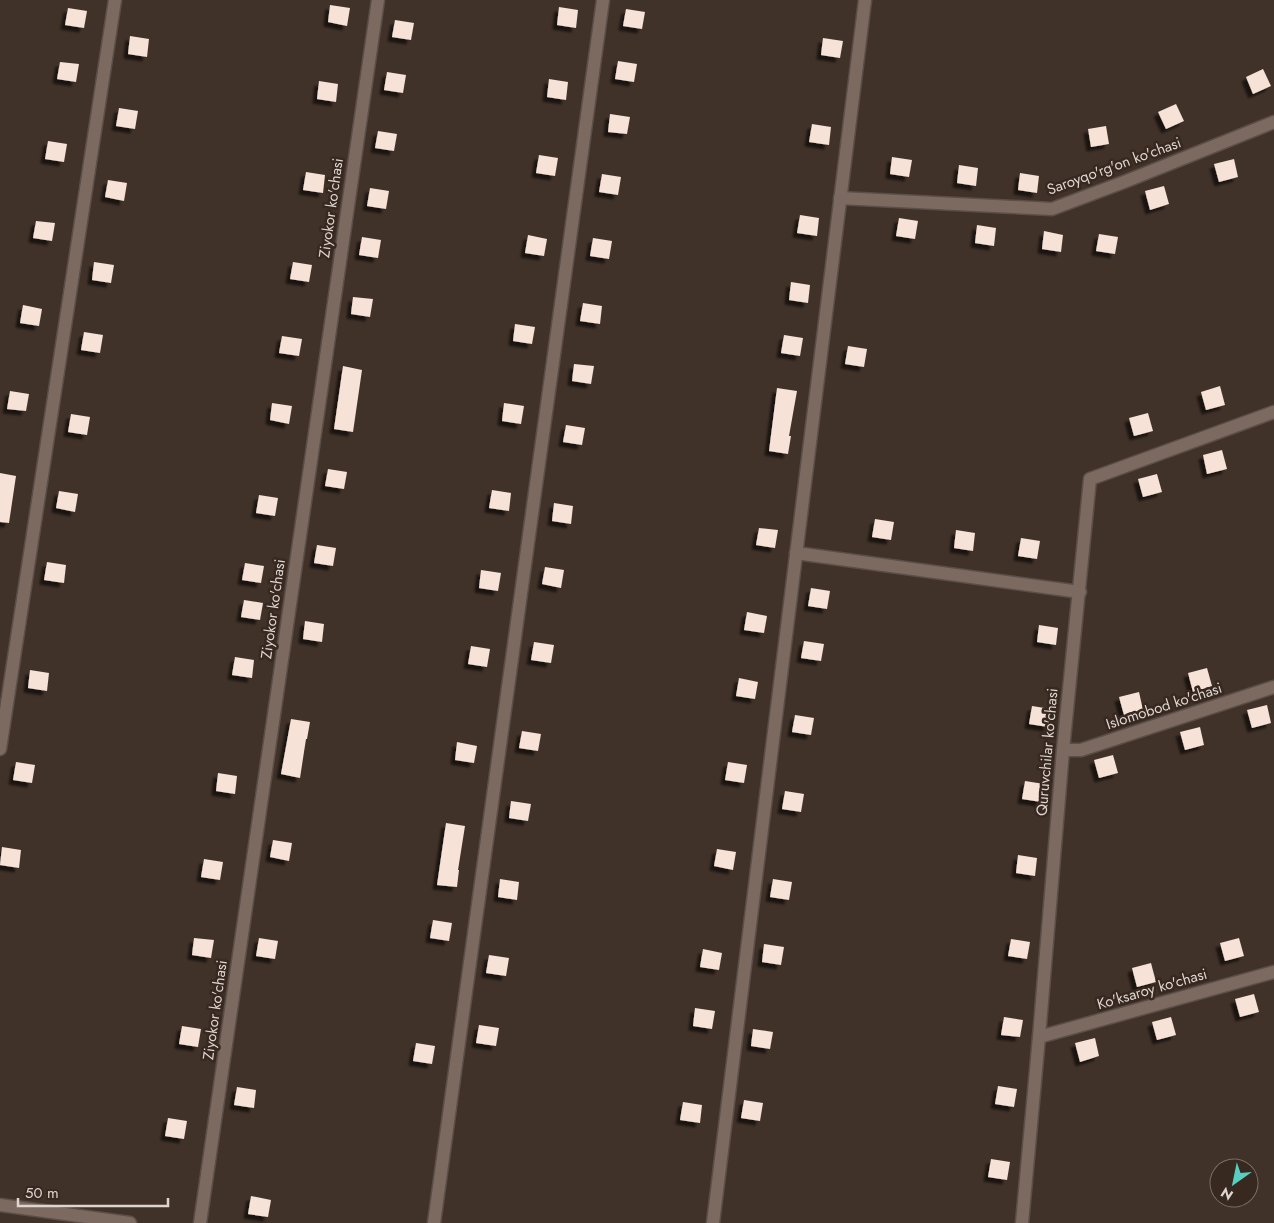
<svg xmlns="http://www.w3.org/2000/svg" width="1274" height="1223" viewBox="0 0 1274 1223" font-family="Jost,sans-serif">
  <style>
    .building { fill: #f7e2d8; filter: url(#shadow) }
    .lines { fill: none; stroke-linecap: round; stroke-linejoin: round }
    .minor-casing { stroke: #5b4e47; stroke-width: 15 }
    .minor { stroke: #7c6a61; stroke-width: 12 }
    .labels { text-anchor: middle; stroke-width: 5; stroke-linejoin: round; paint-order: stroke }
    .street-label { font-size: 15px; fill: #dfd5d0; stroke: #372820 }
  </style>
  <defs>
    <filter id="shadow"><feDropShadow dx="-4.5" dy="4.5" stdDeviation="1" flood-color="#0009"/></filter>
  </defs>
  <rect width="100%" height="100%" fill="#413229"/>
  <g class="building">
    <path d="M330,5l20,3 -3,18 -19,-4z"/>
    <path d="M559,7l19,3 -2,18 -19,-3z"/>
    <path d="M68,8l19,3 -3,17 -19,-3z"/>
    <path d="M626,9l19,3 -3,17 -19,-3z"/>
    <path d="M395,20l19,3 -3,17 -19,-3z"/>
    <path d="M130,36l19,3 -2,18 -19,-3z"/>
    <path d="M823,38l20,3 -3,17 -19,-3z"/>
    <path d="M618,61l19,3 -3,18 -19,-3z"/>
    <path d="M60,62l19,2 -3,18 -19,-3z"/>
    <path d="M1263,69l8,17 -18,8 -7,-17z"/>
    <path d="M387,72l19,3 -3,18 -19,-3z"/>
    <path d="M549,79l19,3 -2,18 -19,-3z"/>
    <path d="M319,81l19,3 -2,18 -19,-3z"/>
    <path d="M1176,104l8,17 -18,8 -8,-17z"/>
    <path d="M119,108l19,3 -3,18 -19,-3z"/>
    <path d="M610,114l20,3 -3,17 -19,-2z"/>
    <path d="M812,124l19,3 -2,18 -20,-3z"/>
    <path d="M1106,126l3,18 -18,3 -3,-18z"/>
    <path d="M378,131l19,3 -3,17 -19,-3z"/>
    <path d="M48,141l19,3 -3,18 -19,-3z"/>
    <path d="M539,155l19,3 -3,18 -19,-3z"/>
    <path d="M892,157l20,3 -3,17 -19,-3z"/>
    <path d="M1234,159l4,18 -19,5 -5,-18z"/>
    <path d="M959,165l19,3 -2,18 -19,-3z"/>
    <path d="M306,172l19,3 -2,18 -20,-3z"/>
    <path d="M1020,173l19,3 -2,17 -19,-3z"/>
    <path d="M602,174l19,3 -3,18 -19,-3z"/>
    <path d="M108,180l19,3 -3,18 -19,-4z"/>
    <path d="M1164,186l5,18 -19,6 -5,-19z"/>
    <path d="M370,188l19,3 -3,18 -19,-3z"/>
    <path d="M800,215l19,3 -2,18 -20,-3z"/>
    <path d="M899,218l19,3 -3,18 -19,-3z"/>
    <path d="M36,221l19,2 -3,18 -19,-3z"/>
    <path d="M977,225l19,3 -2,18 -19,-3z"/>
    <path d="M1044,231l19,4 -2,17 -19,-3z"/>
    <path d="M1099,234l19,3 -3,17 -19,-3z"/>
    <path d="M528,235l19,4 -3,17 -19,-3z"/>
    <path d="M362,237l19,3 -3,18 -19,-3z"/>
    <path d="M593,238l19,3 -3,18 -19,-3z"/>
    <path d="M94,262l20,3 -3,18 -19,-3z"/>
    <path d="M293,262l19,3 -3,17 -19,-3z"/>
    <path d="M791,282l19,3 -2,18 -19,-3z"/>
    <path d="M353,297l20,2 -3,18 -19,-3z"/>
    <path d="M583,303l19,3 -2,18 -20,-3z"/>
    <path d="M23,305l19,4 -3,17 -19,-3z"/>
    <path d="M515,324l20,3 -3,17 -19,-3z"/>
    <path d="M84,332l19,3 -3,18 -19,-3z"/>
    <path d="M784,335l19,3 -3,18 -19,-3z"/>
    <path d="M282,336l20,3 -3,17 -20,-3z"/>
    <path d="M848,346l19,3 -3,18 -19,-3z"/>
    <path d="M574,364l20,2 -3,18 -19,-3z"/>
    <path d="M343,366l19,4 -9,62 -19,-3z"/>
    <path d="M1220,386l5,19 -19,5 -5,-18z"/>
    <path d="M777,388l20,3 -8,45h2l-3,18 -19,-3z"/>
    <path d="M10,391l19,3 -3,17 -19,-2z"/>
    <path d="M272,403l20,3 -3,18 -19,-4z"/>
    <path d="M504,403l20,3 -3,18 -19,-3z"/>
    <path d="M1148,413l5,18 -19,5 -5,-18z"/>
    <path d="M71,414l19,3 -3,18 -19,-3z"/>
    <path d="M566,425l19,3 -3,17 -19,-3z"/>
    <path d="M1222,450l5,19 -20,5 -4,-19z"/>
    <path d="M328,469l19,3 -3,17 -19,-3z"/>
    <path d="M0,473l16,3 -7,47 -9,-1z"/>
    <path d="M1157,474l5,18 -19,5 -5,-18z"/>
    <path d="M492,490l19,3 -2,18 -20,-3z"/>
    <path d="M59,491l19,3 -3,18 -19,-4z"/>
    <path d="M259,495l19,3 -3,18 -19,-3z"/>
    <path d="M554,503l19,3 -2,18 -19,-3z"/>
    <path d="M875,519l19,3 -3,18 -19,-3z"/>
    <path d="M759,528l19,2 -3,18 -19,-3z"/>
    <path d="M956,530l19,3 -2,18 -19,-3z"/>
    <path d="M1021,538l19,3 -3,18 -19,-3z"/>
    <path d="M317,545l19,3 -3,18 -19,-3z"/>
    <path d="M47,562l19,3 -2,18 -20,-3z"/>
    <path d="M245,563l19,3 -3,17 -19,-3z"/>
    <path d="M545,567l19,3 -3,18 -19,-4z"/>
    <path d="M481,570l20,3 -3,18 -19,-3z"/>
    <path d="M811,588l19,3 -3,18 -19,-3z"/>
    <path d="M244,600l19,3 -3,17 -19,-3z"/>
    <path d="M747,612l20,4 -3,17 -20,-3z"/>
    <path d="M305,621l19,3 -2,18 -19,-3z"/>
    <path d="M1039,625l19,3 -2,17 -19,-3z"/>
    <path d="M804,641l20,3 -3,17 -20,-3z"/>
    <path d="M534,642l20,3 -3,18 -20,-3z"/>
    <path d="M471,646l19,3 -3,18 -19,-3z"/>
    <path d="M235,657l19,3 -2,18 -20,-3z"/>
    <path d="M1207,668l5,18 -19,6 -5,-19z"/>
    <path d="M30,670l19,3 -2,18 -19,-3z"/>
    <path d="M739,678l19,4 -3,17 -19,-3z"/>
    <path d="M1139,692l4,18 -19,5 -5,-18z"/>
    <path d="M1267,705l4,18 -19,5 -5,-18z"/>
    <path d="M1032,706l19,3 -3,18 -19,-3z"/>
    <path d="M795,715l19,3 -3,17 -19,-3z"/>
    <path d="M291,719l19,3 -3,17h-1l-6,39 -19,-4z"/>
    <path d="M1200,727l4,18 -19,5 -5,-18z"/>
    <path d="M522,731l19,3 -3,17 -19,-3z"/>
    <path d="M457,742l20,4 -3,17 -19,-3z"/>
    <path d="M1113,755l5,18 -19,5 -5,-18z"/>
    <path d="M16,762l19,3 -3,18 -19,-3z"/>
    <path d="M728,762l19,3 -3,18 -19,-3z"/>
    <path d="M218,773l19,3 -2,18 -19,-3z"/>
    <path d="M1025,781l19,3 -3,18 -19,-3z"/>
    <path d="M785,791l19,3 -3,18 -19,-3z"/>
    <path d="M511,801l20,3 -3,17 -19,-3z"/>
    <path d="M446,823l19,3 -7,44h1l-2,17 -20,-2z"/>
    <path d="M273,840l19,3 -3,18 -19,-4z"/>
    <path d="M2,847l19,3 -2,18 -19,-3z"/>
    <path d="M717,849l19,3 -3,18 -19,-4z"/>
    <path d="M1018,855l19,3 -2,18 -19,-3z"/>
    <path d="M204,859l19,3 -3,18 -19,-3z"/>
    <path d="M500,879l19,3 -2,18 -19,-3z"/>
    <path d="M773,879l19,3 -3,18 -19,-3z"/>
    <path d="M433,920l19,3 -3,18 -19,-3z"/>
    <path d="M194,938l20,2 -3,18 -19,-3z"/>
    <path d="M259,938l19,3 -3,18 -19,-3z"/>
    <path d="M1239,938l5,18 -19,5 -5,-18z"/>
    <path d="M1011,939l19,3 -3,17 -19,-3z"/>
    <path d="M764,944l20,3 -3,18 -19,-3z"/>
    <path d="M703,949l19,4 -3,17 -19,-3z"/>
    <path d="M489,955l20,3 -3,18 -20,-3z"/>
    <path d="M1151,963l5,19 -19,5 -5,-19z"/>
    <path d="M1254,994l5,18 -19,5 -5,-18z"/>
    <path d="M695,1008l20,3 -3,18 -19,-3z"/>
    <path d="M1004,1017l19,3 -3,17 -19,-2z"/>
    <path d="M1171,1017l5,18 -19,5 -5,-18z"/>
    <path d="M479,1025l20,3 -3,18 -20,-3z"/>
    <path d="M182,1026l19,3 -3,18 -19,-3z"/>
    <path d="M753,1029l20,3 -3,17 -19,-3z"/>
    <path d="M1095,1038l4,18 -19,6 -5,-19z"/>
    <path d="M416,1043l19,3 -3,18 -19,-3z"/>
    <path d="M998,1086l19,3 -3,18 -19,-3z"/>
    <path d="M237,1087l19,3 -2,18 -20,-3z"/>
    <path d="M744,1100l19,3 -3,18 -19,-3z"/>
    <path d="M683,1102l19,3 -2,18 -20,-3z"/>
    <path d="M168,1118l19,3 -3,18 -19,-3z"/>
    <path d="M991,1159l19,3 -3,18 -19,-3z"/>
    <path d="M251,1196l20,4 -3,17 -20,-3z"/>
  </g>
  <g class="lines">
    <g class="minor-casing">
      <g id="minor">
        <path d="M840,198l212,11 72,-27 150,-60"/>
        <path d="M796,553l284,39"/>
        <path d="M0,749l115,-749"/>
        <path d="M1063,750h18l193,-63"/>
        <path d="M1039,1037l235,-65"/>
        <path d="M0,1205l130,18"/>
        <path d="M200,1223l178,-1223"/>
        <path d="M434,1223l169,-1223"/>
        <path d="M713,1223l152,-1223"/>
        <path d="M1022,1223l17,-186 24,-287 27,-271 184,-67"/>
      </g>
    </g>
    <use href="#minor" class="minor"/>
  </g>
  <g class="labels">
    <g class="street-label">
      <text transform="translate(1114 166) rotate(-20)" y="5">Saroyqo'rg'on ko'chasi</text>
      <text transform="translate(331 208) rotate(-82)" y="5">Ziyokor ko'chasi</text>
      <text transform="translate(273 609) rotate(-82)" y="5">Ziyokor ko'chasi</text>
      <text transform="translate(1164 706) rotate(-18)" y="5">Islomobod ko'chasi</text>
      <text transform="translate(1047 752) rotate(-85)" y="5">Quruvchilar ko'chasi</text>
      <text transform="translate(1152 989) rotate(-16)" y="5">Ko'ksaroy ko'chasi</text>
      <text transform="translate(215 1010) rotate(-82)" y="5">Ziyokor ko'chasi</text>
    </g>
  </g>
  <g transform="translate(1234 1183) rotate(213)"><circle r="24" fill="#372820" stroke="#7a6d66"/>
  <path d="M0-4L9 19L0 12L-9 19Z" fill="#58cec0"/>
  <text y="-8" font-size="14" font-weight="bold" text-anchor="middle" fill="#dfd5d0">N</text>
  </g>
  <path d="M18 1198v8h150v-8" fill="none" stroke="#dfd5d0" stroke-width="2.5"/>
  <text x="25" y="1198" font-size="15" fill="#dfd5d0" stroke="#372820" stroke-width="4" paint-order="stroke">50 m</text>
</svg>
